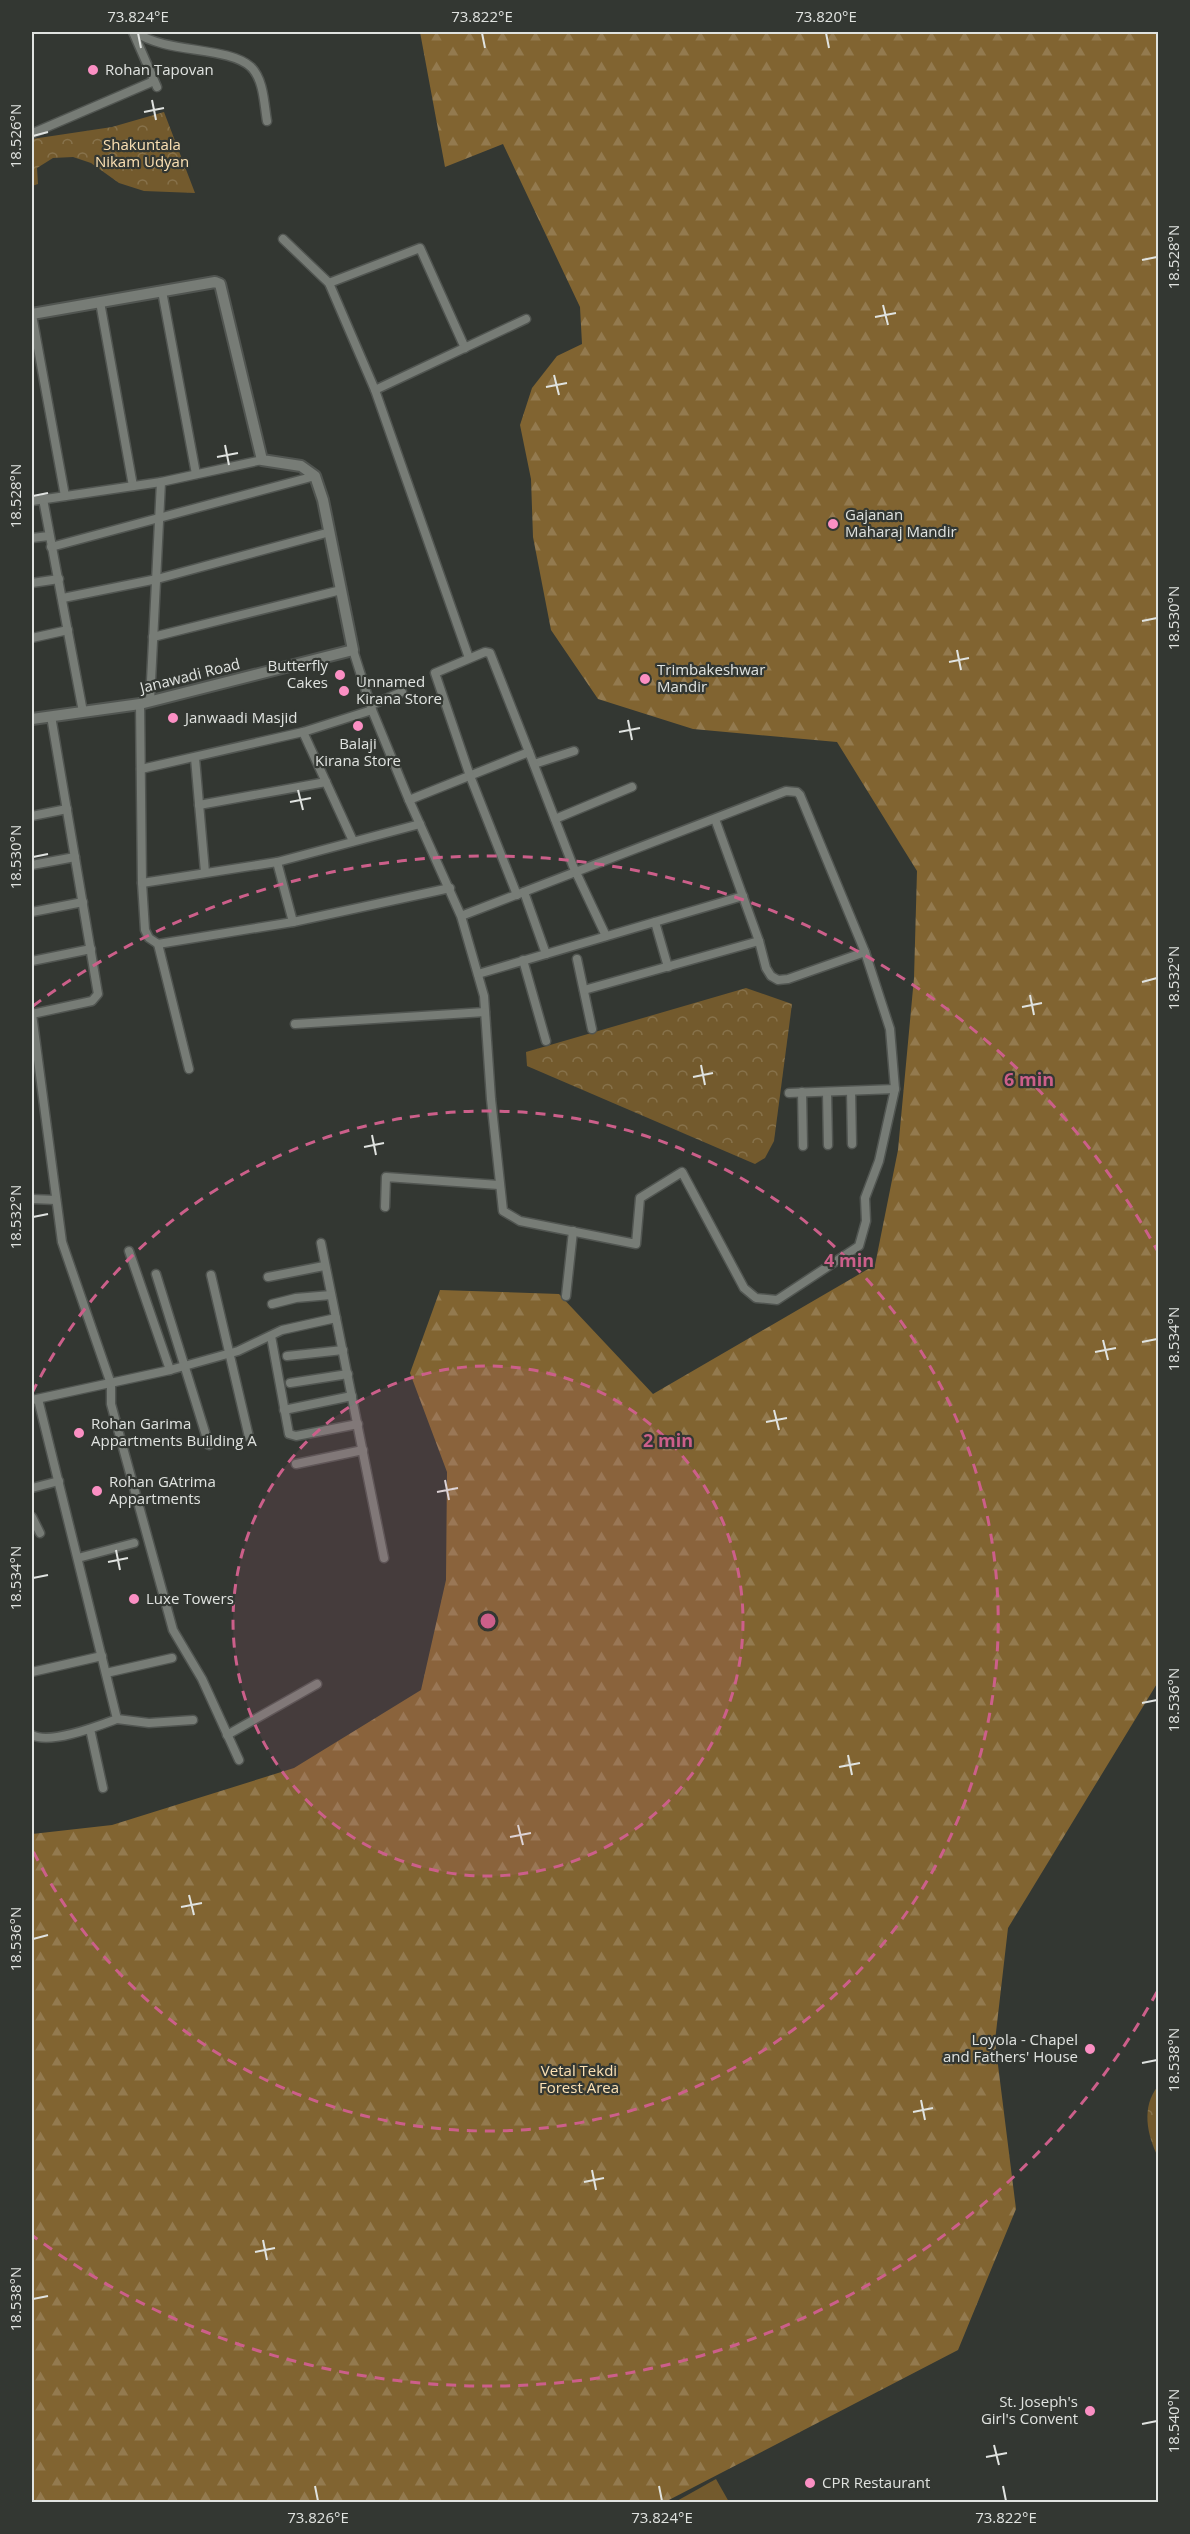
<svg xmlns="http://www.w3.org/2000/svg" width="1190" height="2534" viewBox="0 0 1190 2534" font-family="'Open Sans',sans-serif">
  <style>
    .forest { fill: url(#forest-firs) }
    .park { fill: url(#park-crowns) }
    .pitch { fill: #735a2d }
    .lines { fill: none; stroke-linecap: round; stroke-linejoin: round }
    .minor-casing { stroke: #515551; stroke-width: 11 }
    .tertiary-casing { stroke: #515551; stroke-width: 14 }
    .minor { stroke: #777c76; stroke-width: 8 }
    .tertiary { stroke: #777c76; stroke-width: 10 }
    .ticks { fill: none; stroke: #e0e3e0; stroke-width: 2 }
    .ring { fill: none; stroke: #cc5f8a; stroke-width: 3; stroke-dasharray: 10 8 }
    .poi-dot { fill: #fb8fc3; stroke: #333732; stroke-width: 2 }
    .labels { text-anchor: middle; stroke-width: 4.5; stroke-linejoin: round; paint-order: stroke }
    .poi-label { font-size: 15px; fill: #e0e3e0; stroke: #333732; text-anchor: start }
    .park-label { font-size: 15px; fill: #fce1b4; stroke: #333732 }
    .street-label { font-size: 15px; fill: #e0e3e0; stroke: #333732 }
    .centre { fill: #cc5f8a; stroke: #333732; stroke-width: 3 }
    .ring-label { font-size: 18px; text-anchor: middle; font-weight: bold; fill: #cc5f8a; stroke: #333732; stroke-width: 4.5; stroke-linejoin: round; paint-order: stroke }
    .neatline { fill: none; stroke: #e0e3e0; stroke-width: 2 }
    .ticks-label { font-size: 15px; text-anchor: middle; fill: #e0e3e0 }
  </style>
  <defs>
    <pattern id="forest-firs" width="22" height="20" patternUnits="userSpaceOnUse" patternTransform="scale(1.5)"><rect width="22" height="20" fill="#816431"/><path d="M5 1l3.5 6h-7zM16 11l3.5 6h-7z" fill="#937a4f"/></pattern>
    <pattern id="park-crowns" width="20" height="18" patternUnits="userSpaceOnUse" patternTransform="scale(1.5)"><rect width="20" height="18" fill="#735a2d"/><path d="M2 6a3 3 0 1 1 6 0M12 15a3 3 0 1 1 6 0" fill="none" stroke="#87724b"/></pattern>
  </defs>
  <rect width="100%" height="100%" fill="#333732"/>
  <path class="forest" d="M420,32h738v1650l-150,246 -13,113 21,168 -58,141 -293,152h-633v-668l80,-9 182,-57 127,-78 25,-110 1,-108 -37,-99 30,-83 119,4 94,100 222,-129 23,-115 16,-172 3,-107 -80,-129 -144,-13 -95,-30 -47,-69 -18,-93 -2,-58 -11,-54 12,-37 25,-32 25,-12 -2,-37 -77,-163 -58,23z"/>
  <g class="park">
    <path d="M164,112l31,81 -51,-2 -25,-8 -28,-20 -18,-6 -20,1 -16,10 1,16 -6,2v-47l80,-12z"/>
    <path d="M746,988l46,16 -18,137 -9,17 -10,6 -228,-98 -1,-14z"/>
    <path d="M1158,2086v71c-11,-22 -17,-50 0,-71z"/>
  </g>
  <path class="pitch" d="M716,2479l13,23h-54z"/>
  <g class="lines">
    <g class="minor-casing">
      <g id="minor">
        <path d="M133,32l24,55"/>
        <path d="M135,32c32,22 93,14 116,35 13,13 13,37 16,54"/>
        <path d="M33,133l121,-52"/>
        <path d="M283,239l46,44 46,107"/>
        <path d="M329,283l91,-35 45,100"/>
        <path d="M162,291l34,183"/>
        <path d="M100,302l33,184"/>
        <path d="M32,315l33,181"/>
        <path d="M43,499l40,213"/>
        <path d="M32,501l129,-19 101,-22"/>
        <path d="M32,538l17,-2"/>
        <path d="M51,547l264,-71"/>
        <path d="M32,583l27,-4"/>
        <path d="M63,598l94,-19 173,-47"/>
        <path d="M153,637l188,-47"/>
        <path d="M32,638l36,-8"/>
        <path d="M353,650l19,60 37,90 52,116 23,80 7,103 12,112 17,10 116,23 4,-46 42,-26 62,116 12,10 21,2 82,-54 7,-25 -1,-23 14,-37 16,-72 -5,-60 -25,-77 -65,-157 -3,-3 -11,-1 -325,125"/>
        <path d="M469,658l-94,-268 151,-71"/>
        <path d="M150,701l11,-219"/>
        <path d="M140,704l2,179 3,47 4,8 9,6 135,-22 157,-34"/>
        <path d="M371,705l31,-13"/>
        <path d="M303,732l50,109"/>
        <path d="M195,758l10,114"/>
        <path d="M534,764l40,-13"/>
        <path d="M141,769l162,-37 69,-22"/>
        <path d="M409,800l120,-48 44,114 33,70"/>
        <path d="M199,805l127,-23"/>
        <path d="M32,816l35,-7"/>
        <path d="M555,819l77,-32"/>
        <path d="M715,819l44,122 7,27 5,8 7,4 10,-1 77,-27"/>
        <path d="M277,862l16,60"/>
        <path d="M32,865l43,-8"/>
        <path d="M142,883l135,-21 143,-38"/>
        <path d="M524,892l22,62"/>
        <path d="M517,895l-47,-119 -35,-103 50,-21 5,1 39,99"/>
        <path d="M32,912l51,-10"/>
        <path d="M655,922l13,45"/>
        <path d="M158,944l31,125"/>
        <path d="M577,959l15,70"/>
        <path d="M523,960l23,81"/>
        <path d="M32,961l59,-12"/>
        <path d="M478,974l265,-78"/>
        <path d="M584,990l175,-49"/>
        <path d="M32,1014l30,228 49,142v20l62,226 29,49 37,81"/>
        <path d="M32,1014l60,-13 6,-7 -47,-278"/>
        <path d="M295,1024l190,-12"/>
        <path d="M851,1091l1,53"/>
        <path d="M802,1092l1,54"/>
        <path d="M827,1092l1,53"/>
        <path d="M789,1093l106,-4"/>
        <path d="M32,1199l24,1"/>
        <path d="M385,1207l1,-30 113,8"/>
        <path d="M321,1243l63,315"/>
        <path d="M129,1251l41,119"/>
        <path d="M156,1274l53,171"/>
        <path d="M211,1275l38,162"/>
        <path d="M268,1277l56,-11"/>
        <path d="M566,1296l7,-65"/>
        <path d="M272,1304l24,-6 35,-3"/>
        <path d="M271,1336l18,98 7,2 62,-12"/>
        <path d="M287,1356l56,-6"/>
        <path d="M290,1383l58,-9"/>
        <path d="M32,1400l138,-30 68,-19 44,-21 54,-12"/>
        <path d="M284,1410l68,-14"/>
        <path d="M296,1464l67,-14"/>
        <path d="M32,1488l27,-7"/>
        <path d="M32,1517l8,16"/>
        <path d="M78,1558l56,-15"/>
        <path d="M32,1672l70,-16"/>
        <path d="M106,1673l66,-15"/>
        <path d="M117,1719l32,4 44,-3"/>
        <path d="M90,1729l13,59"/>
        <path d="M32,1735c18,10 66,-9 85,-16l-79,-320"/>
        <path d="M227,1735l90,-51"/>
      </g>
    </g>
    <g class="tertiary-casing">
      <path id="tertiary" d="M32,314l183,-32 5,2 42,176 39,6 14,10 8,24 30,150 -213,54 -108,15"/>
    </g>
    <use href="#minor" class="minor"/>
    <use href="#tertiary" class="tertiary"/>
  </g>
  <path class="ticks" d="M138,33l3,15M482,33l3,15M826,33l3,15M152,100l4,20M144,112l20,-4M33,136l15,-4M1142,260l15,-3M883,305l5,20M875,317l21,-4M554,375l5,20M546,387l21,-4M225,445l4,20M217,457l21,-4M33,496l15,-3M1142,621l15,-3M957,650l4,20M949,662l20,-4M628,720l4,20M619,732l21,-4M298,790l5,20M290,802l21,-4M33,857l15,-3M1142,982l15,-4M1030,995l4,20M1022,1007l20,-4M701,1065l4,20M693,1077l20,-4M372,1135l4,20M364,1147l20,-4M33,1217l15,-3M1103,1340l5,20M1142,1342l15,-3M1095,1352l21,-4M774,1410l5,20M766,1422l21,-4M445,1480l4,20M437,1492l21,-4M116,1550l4,20M108,1562l20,-4M33,1578l15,-3M1142,1703l15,-3M848,1755l4,20M839,1767l21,-4M518,1825l5,20M510,1837l21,-4M189,1895l5,20M181,1907l21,-4M33,1939l15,-4M1142,2063l15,-3M921,2100l4,20M913,2112l20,-4M592,2170l4,20M584,2182l20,-4M263,2240l4,20M255,2252l20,-4M33,2299l15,-3M1142,2424l15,-3M994,2445l5,20M986,2457l21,-4M315,2486l3,15M659,2486l3,15M1003,2486l3,15"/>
  <circle cx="488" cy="1621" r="255" fill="#cc5f8a" fill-opacity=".12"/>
  <g class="ring">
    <circle cx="488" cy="1621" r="255"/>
    <path d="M32 1393A510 510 0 1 1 32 1849"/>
    <path d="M1157 1992A765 765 0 0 1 33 2236M33 1006A765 765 0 0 1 1157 1250"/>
  </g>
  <g class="poi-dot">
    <circle cx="93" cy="70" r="6"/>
    <circle cx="833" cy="524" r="6"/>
    <circle cx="340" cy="675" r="6"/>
    <circle cx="645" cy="679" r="6"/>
    <circle cx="344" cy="691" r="6"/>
    <circle cx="173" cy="718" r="6"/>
    <circle cx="358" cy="726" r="6"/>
    <circle cx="79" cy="1433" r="6"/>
    <circle cx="97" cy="1491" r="6"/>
    <circle cx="134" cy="1599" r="6"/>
    <circle cx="1090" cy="2049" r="6"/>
    <circle cx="1090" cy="2411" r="6"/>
    <circle cx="810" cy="2483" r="6"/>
  </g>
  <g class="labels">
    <g class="poi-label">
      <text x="105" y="75">Rohan Tapovan</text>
      <text x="845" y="520">Gajanan<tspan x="845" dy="17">Maharaj Mandir</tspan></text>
      <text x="328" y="671" text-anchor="end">Butterfly<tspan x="328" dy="17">Cakes</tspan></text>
      <text x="657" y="675">Trimbakeshwar<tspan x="657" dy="17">Mandir</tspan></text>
      <text x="356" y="687">Unnamed<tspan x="356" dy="17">Kirana Store</tspan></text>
      <text x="185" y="723">Janwaadi Masjid</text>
      <text x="358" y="749" text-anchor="middle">Balaji<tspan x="358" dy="17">Kirana Store</tspan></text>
      <text x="91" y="1429">Rohan Garima<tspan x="91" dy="17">Appartments Building A</tspan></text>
      <text x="109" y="1487">Rohan GAtrima<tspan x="109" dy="17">Appartments</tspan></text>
      <text x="146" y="1604">Luxe Towers</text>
      <text x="1078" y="2045" text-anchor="end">Loyola - Chapel<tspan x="1078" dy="17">and Fathers' House</tspan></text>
      <text x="1078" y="2407" text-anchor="end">St. Joseph's<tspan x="1078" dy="17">Girl's Convent</tspan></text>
      <text x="822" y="2488">CPR Restaurant</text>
    </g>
    <g class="park-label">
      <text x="142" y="150">Shakuntala<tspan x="142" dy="17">Nikam Udyan</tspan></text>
      <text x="579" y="2076">Vetal Tekdi<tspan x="579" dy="17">Forest Area</tspan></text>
    </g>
    <g class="street-label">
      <text transform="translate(190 676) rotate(-14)" y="5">Janawadi Road</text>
    </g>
  </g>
  <circle cx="488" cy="1621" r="9" class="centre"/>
  <g class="ring-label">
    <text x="1029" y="1086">6 min</text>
    <text x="849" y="1267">4 min</text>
    <text x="668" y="1447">2 min</text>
  </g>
  <rect width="1190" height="2534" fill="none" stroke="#333732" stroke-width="66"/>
  <rect x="33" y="33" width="1124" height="2468" class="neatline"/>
  <g class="ticks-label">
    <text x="138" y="22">73.824°E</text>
    <text x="482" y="22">73.822°E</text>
    <text x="826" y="22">73.820°E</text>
    <text transform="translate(16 136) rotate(-90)" y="5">18.526°N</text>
    <text transform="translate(1174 257) rotate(-90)" y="5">18.528°N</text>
    <text transform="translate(16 496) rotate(-90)" y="5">18.528°N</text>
    <text transform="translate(1174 618) rotate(-90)" y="5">18.530°N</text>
    <text transform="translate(16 857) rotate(-90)" y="5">18.530°N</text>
    <text transform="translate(1174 978) rotate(-90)" y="5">18.532°N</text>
    <text transform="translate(16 1217) rotate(-90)" y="5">18.532°N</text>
    <text transform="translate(1174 1339) rotate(-90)" y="5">18.534°N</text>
    <text transform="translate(16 1578) rotate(-90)" y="5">18.534°N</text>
    <text transform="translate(1174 1700) rotate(-90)" y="5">18.536°N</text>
    <text transform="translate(16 1939) rotate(-90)" y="5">18.536°N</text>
    <text transform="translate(1174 2060) rotate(-90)" y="5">18.538°N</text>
    <text transform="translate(16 2299) rotate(-90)" y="5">18.538°N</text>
    <text transform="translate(1174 2421) rotate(-90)" y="5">18.540°N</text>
    <text x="318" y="2523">73.826°E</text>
    <text x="662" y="2523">73.824°E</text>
    <text x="1006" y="2523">73.822°E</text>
  </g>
</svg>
